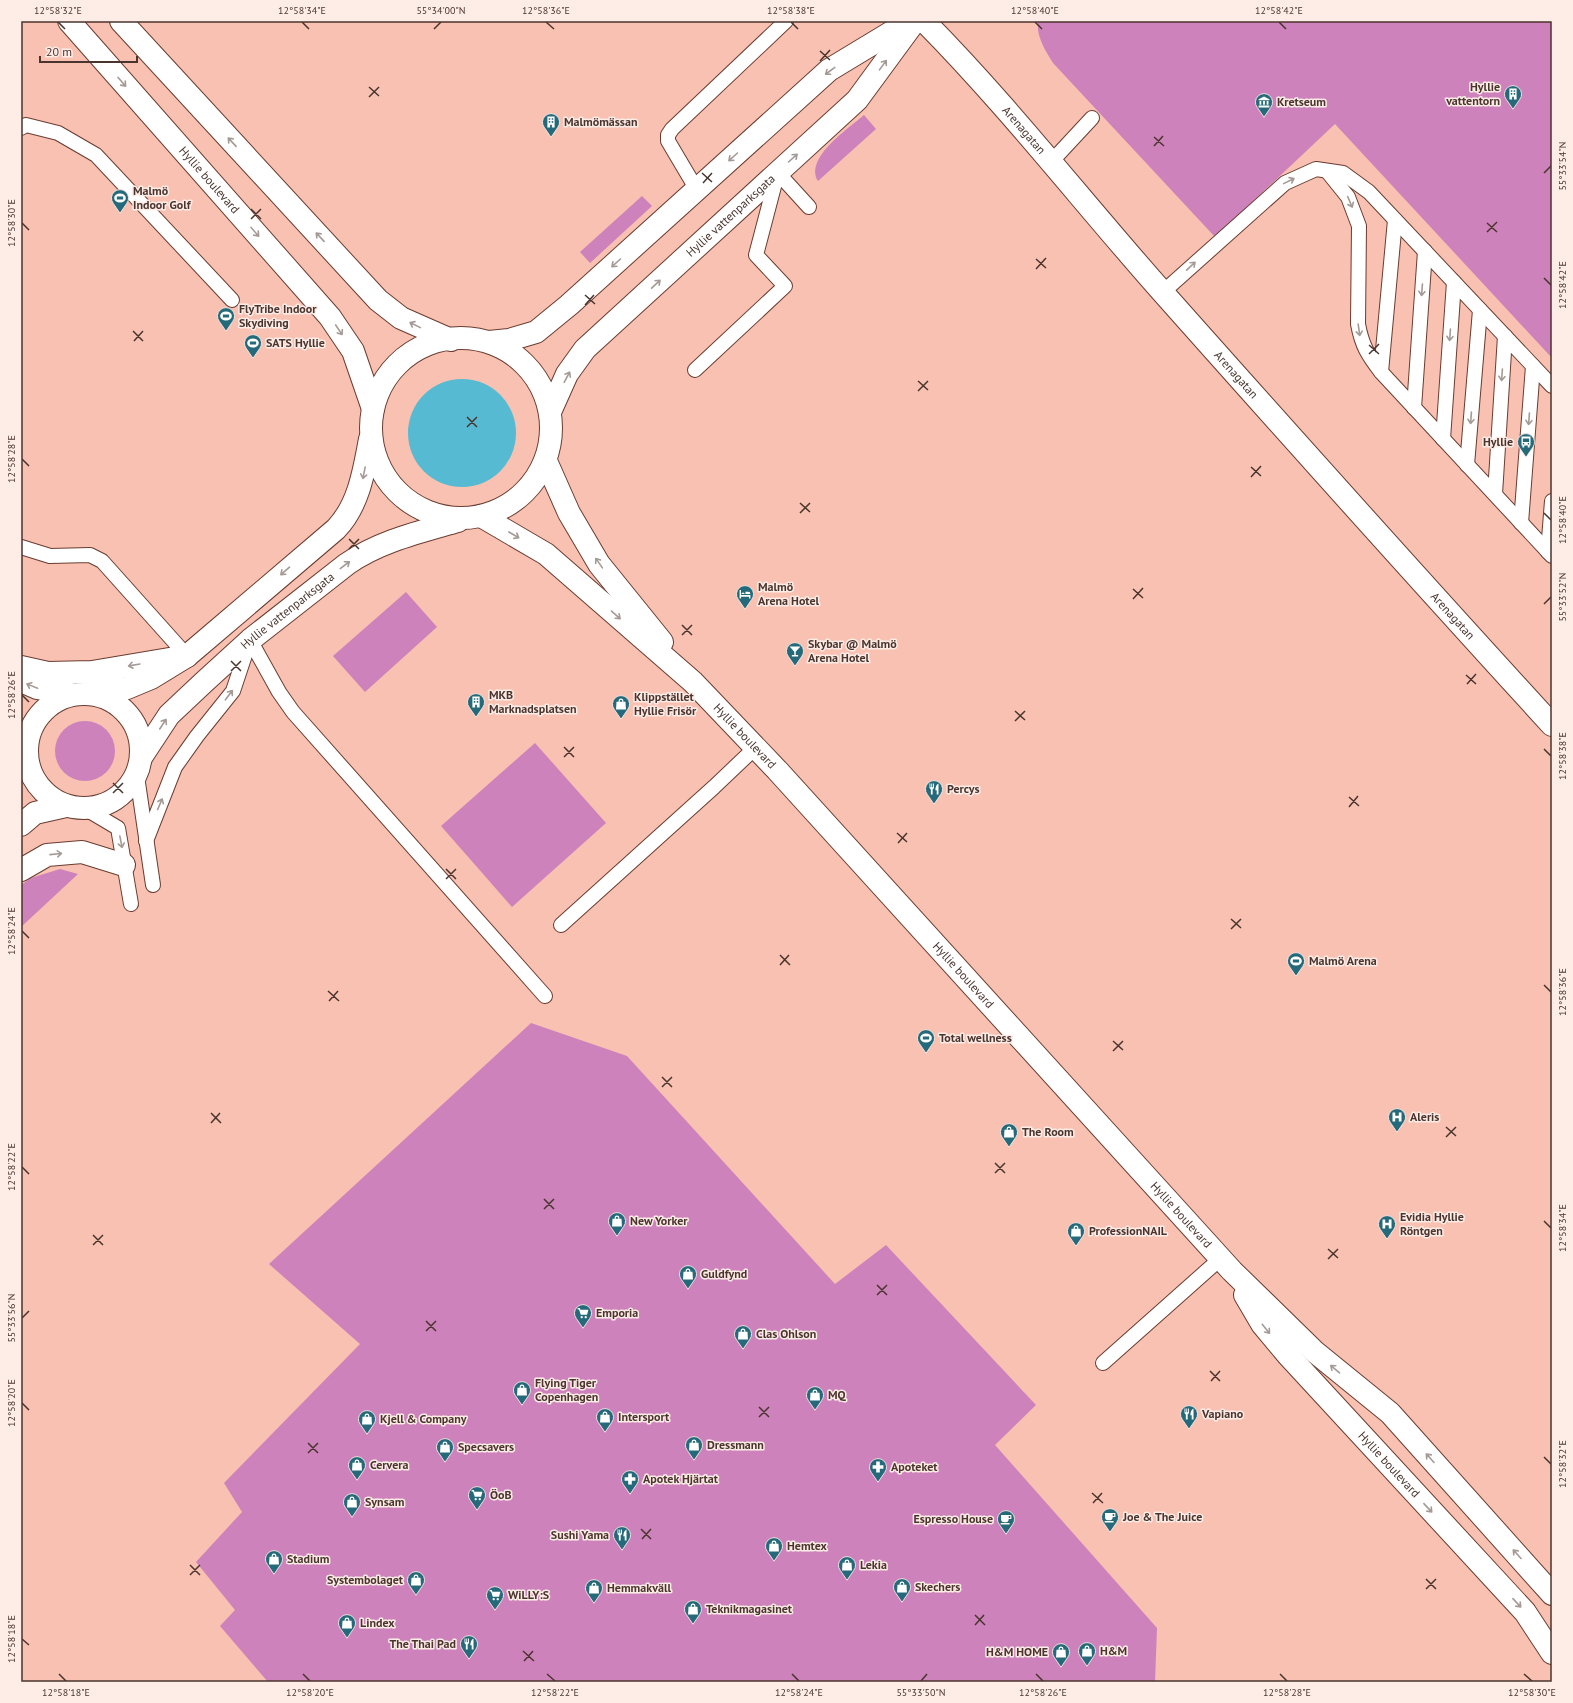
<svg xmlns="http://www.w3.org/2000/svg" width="1573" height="1703" viewBox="0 0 1573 1703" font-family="'PT Sans',sans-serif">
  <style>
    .green { fill: #cd82bb }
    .water { fill: #55bad2 }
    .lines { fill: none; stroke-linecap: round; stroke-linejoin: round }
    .lane-casing { stroke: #6a3c30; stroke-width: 16 }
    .street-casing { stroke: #6a3c30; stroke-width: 24 }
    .secondary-casing { stroke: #6a3c30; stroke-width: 24 }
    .primary-casing { stroke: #6a3c30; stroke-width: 24 }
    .lane { stroke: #fff; stroke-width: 14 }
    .street { stroke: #fff; stroke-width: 22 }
    .secondary { stroke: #fff; stroke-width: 22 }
    .primary { stroke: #fff; stroke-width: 22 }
    .oneway { stroke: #a49a96 }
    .ticks { fill: none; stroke: #4a342e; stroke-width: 1.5 }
    .labels { text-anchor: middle; stroke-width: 3; stroke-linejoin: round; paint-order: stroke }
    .poi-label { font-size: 12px; font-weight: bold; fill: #4a342e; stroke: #feece7; text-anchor: start }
    .street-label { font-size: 12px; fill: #4a342e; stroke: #feece7 }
    .neatline { fill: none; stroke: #4a342e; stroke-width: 1.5 }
    .ticks-label { font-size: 10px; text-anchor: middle; fill: #4a342e }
  </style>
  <rect width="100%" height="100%" fill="#f9c1b1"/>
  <g class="green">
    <path d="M1038,21h514v337l-217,-234 -120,113 -162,-174c-8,-13 -17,-27 -15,-42z"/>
    <path d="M864,115l12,14 -58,52c-14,-23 31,-53 46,-66z"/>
    <path d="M642,196l10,10 -62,57 -10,-11z"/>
    <path d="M406,592l31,35 -72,65 -32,-36z"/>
    <circle cx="85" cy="751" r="30"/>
    <path d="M535,743l71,80 -94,84 -71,-81z"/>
    <path d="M60,869l18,5 -57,53v-42l10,-7z"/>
    <path d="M531,1023l96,33 208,228 51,-39 150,160 -41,40 162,183 -2,54h-887l-48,-56 15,-16 -39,-48 46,-50 -18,-29 136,-139 -91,-80z"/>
  </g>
  <circle class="water" cx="462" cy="433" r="54"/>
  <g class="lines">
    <g class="lane-casing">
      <g id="lane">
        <path d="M21,128l5,-3 32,8 38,22 136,145"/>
        <path d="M1052,161l40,-43"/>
        <path d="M1327,171l21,26 11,29 -1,98c4,22 10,31 23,48l171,184"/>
        <path d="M778,173l31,34"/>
        <path d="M697,190l-29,-49v-6l4,-6 114,-108"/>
        <path d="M1163,292l122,-109 31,-14 27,4 26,19 183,194"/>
        <path d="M695,370l90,-84 -29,-31 21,-80"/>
        <path d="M1381,372l14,-152"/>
        <path d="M1414,408l11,-157"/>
        <path d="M1443,439l11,-157"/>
        <path d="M1467,465l13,-155"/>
        <path d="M1495,494l10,-158"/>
        <path d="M1521,523l12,-157"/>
        <path d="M21,547l29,9 40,-1 12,6 85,95"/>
        <path d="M1548,552l4,-51"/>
        <path d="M250,640l29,52 14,20 252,284"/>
        <path d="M137,776l16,109"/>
        <path d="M86,809l32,19 13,76"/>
        <path d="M146,841l29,-74 22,-31 36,-45 16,-48"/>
        <path d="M561,925l153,-138 42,-40"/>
        <path d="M1103,1363l117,-104"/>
      </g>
    </g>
    <g class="street-casing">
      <g id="street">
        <path id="s1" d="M924,21c86,87 160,183 241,274 128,144 257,288 387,430"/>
      </g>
    </g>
    <g class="secondary-casing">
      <g id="secondary">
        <path id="s2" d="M69,21l261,296 23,34 20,58"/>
        <path d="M121,21l257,279 23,18 50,22"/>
        <circle cx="461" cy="428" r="90"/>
        <path d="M489,342l20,-2 27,-8 33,-27 260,-235 81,-49"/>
        <path id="s3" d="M550,412l17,-38 18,-25 272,-249 58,-79"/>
        <path d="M546,461l23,52 30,51 63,78"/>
        <path id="s4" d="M481,516l65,38 147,128 84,88 455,501 83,81 75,61 162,181"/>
        <path d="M92,693l35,-5 24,-10 36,-22 149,-127c23,-24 28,-58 34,-90"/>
        <circle cx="84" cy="751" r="57"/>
        <path id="s5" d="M142,756l27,-41 34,-32 47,-43 97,-76c33,-23 73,-32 111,-43"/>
        <path id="s6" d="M1245,1295l17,29 25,30 238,258 27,41"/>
      </g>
    </g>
    <g class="primary-casing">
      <g id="primary">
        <path d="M21,667l27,6 44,-1 95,-16"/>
        <path d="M21,681l16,7 34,6"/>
        <path d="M21,825l14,-12 31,-7"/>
        <path d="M21,870l26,-15 35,-3 42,13"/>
      </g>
    </g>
    <use href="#lane" class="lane"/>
    <use href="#street" class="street"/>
    <use href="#secondary" class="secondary"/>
    <use href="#primary" class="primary"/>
  </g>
  <defs><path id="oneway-shaft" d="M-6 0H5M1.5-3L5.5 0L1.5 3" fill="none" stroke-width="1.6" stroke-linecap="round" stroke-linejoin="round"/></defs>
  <g class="oneway">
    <use href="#oneway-shaft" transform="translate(883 65) rotate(-54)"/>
    <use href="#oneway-shaft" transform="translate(830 71) rotate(143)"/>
    <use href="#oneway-shaft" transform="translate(122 82) rotate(49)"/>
    <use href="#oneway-shaft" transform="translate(232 142) rotate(-133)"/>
    <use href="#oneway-shaft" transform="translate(733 157) rotate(138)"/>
    <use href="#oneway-shaft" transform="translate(793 158) rotate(-42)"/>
    <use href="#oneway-shaft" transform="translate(1289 181) rotate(-26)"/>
    <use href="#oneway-shaft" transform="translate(1350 202) rotate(67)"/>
    <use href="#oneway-shaft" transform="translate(255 232) rotate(49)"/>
    <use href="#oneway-shaft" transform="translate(320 237) rotate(-133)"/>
    <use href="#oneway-shaft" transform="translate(616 263) rotate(138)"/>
    <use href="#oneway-shaft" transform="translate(1191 266) rotate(-43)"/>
    <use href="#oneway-shaft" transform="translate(656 284) rotate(-43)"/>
    <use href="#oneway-shaft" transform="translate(1422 290) rotate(94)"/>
    <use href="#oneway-shaft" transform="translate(415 325) rotate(-154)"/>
    <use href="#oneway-shaft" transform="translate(339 330) rotate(56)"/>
    <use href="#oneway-shaft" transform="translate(1359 330) rotate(82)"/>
    <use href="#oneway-shaft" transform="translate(1450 335) rotate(94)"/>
    <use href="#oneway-shaft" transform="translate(1502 375) rotate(94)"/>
    <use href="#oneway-shaft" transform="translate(567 377) rotate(-62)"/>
    <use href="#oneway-shaft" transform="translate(1471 418) rotate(94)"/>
    <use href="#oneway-shaft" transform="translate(1529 419) rotate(94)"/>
    <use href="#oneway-shaft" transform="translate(364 473) rotate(101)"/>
    <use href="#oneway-shaft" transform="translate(514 535) rotate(30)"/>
    <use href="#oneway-shaft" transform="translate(599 563) rotate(-125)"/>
    <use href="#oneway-shaft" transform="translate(345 565) rotate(-37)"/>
    <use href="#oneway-shaft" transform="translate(285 571) rotate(139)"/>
    <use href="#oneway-shaft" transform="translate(616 615) rotate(41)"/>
    <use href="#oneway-shaft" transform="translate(134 665) rotate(170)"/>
    <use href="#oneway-shaft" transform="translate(32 686) rotate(-158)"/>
    <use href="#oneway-shaft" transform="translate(229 695) rotate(-53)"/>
    <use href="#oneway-shaft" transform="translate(163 724) rotate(-57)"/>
    <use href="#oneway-shaft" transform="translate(160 804) rotate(-67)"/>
    <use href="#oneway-shaft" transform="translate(121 842) rotate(79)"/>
    <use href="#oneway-shaft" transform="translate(56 854) rotate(-6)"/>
    <use href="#oneway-shaft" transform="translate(1266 1329) rotate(51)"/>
    <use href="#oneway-shaft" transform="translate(1335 1369) rotate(-140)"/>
    <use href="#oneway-shaft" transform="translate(1430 1458) rotate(-132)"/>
    <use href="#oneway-shaft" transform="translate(1428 1508) rotate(47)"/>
    <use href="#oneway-shaft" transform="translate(1517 1554) rotate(-132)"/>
    <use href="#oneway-shaft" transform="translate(1517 1603) rotate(47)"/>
  </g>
  <path class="ticks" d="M58,22l7,7M302,22l7,7M546,22l8,7M791,22l7,7M1035,22l7,7M1279,22l7,7M434,29l7,-7M820,51l10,9M820,61l10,-11M369,87l10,9M369,97l10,-10M1154,137l10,9M1154,146l9,-10M702,173l10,9M1544,173l7,-7M703,183l9,-10M251,209l10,10M251,219l10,-10M22,223l7,7M1487,223l10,9M1487,232l10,-10M1036,259l10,9M1036,269l10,-11M1544,278l7,7M585,295l10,9M585,305l9,-10M133,331l10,10M134,341l9,-10M1369,345l10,9M1369,354l10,-10M918,381l10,9M918,391l10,-10M467,417l10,10M467,427l10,-10M22,459l7,7M1251,467l10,9M1251,477l10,-11M800,503l10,9M800,513l10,-10M1544,513l7,7M349,539l10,10M349,549l10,-10M1133,589l10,9M1133,599l10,-11M1544,604l7,-7M682,625l10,10M682,635l10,-10M231,661l10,10M231,671l10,-10M1466,675l10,9M1467,684l9,-10M22,695l7,7M1015,711l10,9M1015,721l10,-10M564,747l10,10M1544,749l7,7M564,757l10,-10M113,783l10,10M113,793l10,-10M1349,797l10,9M1349,807l9,-11M897,833l10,9M898,843l9,-10M446,869l10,10M446,879l10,-10M1231,919l10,9M1231,929l10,-10M22,931l7,7M780,955l10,10M780,965l9,-10M1544,985l7,7M328,991l11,10M329,1001l9,-10M1113,1041l10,9M1113,1051l10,-10M662,1077l10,10M662,1087l10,-10M211,1113l10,10M211,1123l9,-10M1446,1127l10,9M1446,1137l10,-10M995,1163l10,10M22,1167l7,7M995,1173l10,-10M544,1199l10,10M544,1209l10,-10M1544,1221l7,7M93,1235l10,10M93,1245l10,-10M1328,1249l10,9M1328,1259l10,-10M877,1285l10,10M877,1295l10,-10M22,1318l7,-7M426,1321l10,10M426,1331l10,-10M1210,1371l10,10M1211,1381l9,-10M22,1403l7,7M759,1407l10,10M759,1417l10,-10M308,1443l10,10M308,1453l10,-10M1544,1457l7,7M1092,1493l11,10M1093,1503l9,-10M641,1529l10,10M642,1539l9,-10M190,1565l10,10M190,1575l10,-10M1426,1579l10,10M1426,1589l10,-10M975,1615l10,10M975,1625l9,-10M22,1639l7,6M523,1651l11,10M524,1661l9,-10M59,1674l7,7M303,1674l7,7M547,1674l8,7M792,1674l7,7M1036,1674l7,7M1280,1674l7,7M1524,1674l8,7M921,1681l6,-7"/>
  <defs>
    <g id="building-pin" transform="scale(0.9)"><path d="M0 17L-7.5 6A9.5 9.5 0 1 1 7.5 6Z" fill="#256a7a" stroke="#feece7"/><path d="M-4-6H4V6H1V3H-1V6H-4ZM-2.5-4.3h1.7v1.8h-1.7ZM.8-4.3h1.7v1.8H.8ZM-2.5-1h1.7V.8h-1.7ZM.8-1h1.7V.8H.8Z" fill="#fff"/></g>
    <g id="museum-pin" transform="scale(0.9)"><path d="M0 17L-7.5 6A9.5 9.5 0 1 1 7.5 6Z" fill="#256a7a" stroke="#feece7"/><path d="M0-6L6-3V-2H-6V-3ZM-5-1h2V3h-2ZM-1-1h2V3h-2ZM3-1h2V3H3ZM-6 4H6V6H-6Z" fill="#fff"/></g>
    <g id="stadium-pin" transform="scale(0.9)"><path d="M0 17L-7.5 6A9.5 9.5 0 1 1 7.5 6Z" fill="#256a7a" stroke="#feece7"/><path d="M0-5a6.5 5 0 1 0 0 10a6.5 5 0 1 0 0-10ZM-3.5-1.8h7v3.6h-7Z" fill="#fff"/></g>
    <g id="bus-pin" transform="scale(0.9)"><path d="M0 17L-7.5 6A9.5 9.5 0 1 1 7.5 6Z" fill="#256a7a" stroke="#feece7"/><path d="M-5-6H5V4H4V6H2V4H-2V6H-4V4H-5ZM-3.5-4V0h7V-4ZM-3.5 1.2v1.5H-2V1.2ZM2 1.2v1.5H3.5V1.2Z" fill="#fff"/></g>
    <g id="hotel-pin" transform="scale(0.9)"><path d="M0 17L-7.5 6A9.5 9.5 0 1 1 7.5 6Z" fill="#256a7a" stroke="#feece7"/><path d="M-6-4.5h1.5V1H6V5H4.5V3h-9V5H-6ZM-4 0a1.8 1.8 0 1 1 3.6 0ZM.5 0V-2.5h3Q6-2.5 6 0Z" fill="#fff"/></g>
    <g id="bar-pin" transform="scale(0.9)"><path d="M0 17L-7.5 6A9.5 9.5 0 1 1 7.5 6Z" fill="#256a7a" stroke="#feece7"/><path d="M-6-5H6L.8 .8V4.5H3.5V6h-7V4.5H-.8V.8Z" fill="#fff"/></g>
    <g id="shop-pin" transform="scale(0.9)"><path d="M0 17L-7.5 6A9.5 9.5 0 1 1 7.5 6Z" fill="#256a7a" stroke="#feece7"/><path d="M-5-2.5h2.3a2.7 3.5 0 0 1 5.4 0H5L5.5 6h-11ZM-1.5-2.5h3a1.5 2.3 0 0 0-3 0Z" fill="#fff"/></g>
    <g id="restaurant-pin" transform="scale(0.9)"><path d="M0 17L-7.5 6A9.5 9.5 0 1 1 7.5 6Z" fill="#256a7a" stroke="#feece7"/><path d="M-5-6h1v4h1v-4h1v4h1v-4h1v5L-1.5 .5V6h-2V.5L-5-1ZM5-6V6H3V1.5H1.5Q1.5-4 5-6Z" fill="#fff"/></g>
    <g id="hospital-pin" transform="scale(0.9)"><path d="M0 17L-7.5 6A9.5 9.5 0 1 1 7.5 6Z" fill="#256a7a" stroke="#feece7"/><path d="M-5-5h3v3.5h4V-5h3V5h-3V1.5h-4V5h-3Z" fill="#fff"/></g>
    <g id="supermarket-pin" transform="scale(0.9)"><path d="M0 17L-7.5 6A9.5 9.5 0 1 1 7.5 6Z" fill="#256a7a" stroke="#feece7"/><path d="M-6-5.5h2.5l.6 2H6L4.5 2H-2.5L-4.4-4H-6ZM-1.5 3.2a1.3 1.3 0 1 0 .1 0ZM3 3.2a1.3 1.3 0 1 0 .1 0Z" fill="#fff"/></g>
    <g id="pharmacy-pin" transform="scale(0.9)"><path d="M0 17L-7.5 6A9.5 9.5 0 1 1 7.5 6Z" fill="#256a7a" stroke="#feece7"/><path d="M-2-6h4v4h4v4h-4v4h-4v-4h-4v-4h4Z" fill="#fff"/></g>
    <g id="cafe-pin" transform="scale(0.9)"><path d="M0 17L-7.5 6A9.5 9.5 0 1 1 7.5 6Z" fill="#256a7a" stroke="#feece7"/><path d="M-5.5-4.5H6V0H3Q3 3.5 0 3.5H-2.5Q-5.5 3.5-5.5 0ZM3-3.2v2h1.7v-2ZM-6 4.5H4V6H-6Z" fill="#fff"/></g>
  </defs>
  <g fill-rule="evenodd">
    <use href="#building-pin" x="1513" y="94"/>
    <use href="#museum-pin" x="1264" y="102"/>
    <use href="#building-pin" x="551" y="122"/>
    <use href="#stadium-pin" x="120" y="198"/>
    <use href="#stadium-pin" x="226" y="316"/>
    <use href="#stadium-pin" x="253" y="343"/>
    <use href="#bus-pin" x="1526" y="442"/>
    <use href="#hotel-pin" x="745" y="594"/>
    <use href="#bar-pin" x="795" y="651"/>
    <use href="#building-pin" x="476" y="702"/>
    <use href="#shop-pin" x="621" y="704"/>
    <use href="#restaurant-pin" x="934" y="789"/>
    <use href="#stadium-pin" x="1296" y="961"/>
    <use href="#stadium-pin" x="926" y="1038"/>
    <use href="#hospital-pin" x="1397" y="1117"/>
    <use href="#shop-pin" x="1009" y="1132"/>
    <use href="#shop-pin" x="617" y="1221"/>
    <use href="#hospital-pin" x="1387" y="1224"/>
    <use href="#shop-pin" x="1076" y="1231"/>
    <use href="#shop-pin" x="688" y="1274"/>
    <use href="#supermarket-pin" x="583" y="1313"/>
    <use href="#shop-pin" x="743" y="1334"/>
    <use href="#shop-pin" x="522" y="1390"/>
    <use href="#shop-pin" x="815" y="1395"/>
    <use href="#restaurant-pin" x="1189" y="1414"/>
    <use href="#shop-pin" x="605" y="1417"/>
    <use href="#shop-pin" x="367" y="1419"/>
    <use href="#shop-pin" x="694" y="1445"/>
    <use href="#shop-pin" x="445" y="1447"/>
    <use href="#shop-pin" x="357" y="1465"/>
    <use href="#pharmacy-pin" x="878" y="1467"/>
    <use href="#pharmacy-pin" x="630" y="1479"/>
    <use href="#supermarket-pin" x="477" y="1495"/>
    <use href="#shop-pin" x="352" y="1502"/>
    <use href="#cafe-pin" x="1110" y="1517"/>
    <use href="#cafe-pin" x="1006" y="1519"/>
    <use href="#restaurant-pin" x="622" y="1535"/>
    <use href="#shop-pin" x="774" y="1546"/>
    <use href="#shop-pin" x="274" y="1559"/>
    <use href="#shop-pin" x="847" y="1565"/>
    <use href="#shop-pin" x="416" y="1580"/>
    <use href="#shop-pin" x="902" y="1587"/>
    <use href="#shop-pin" x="594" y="1588"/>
    <use href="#supermarket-pin" x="495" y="1595"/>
    <use href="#shop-pin" x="693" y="1609"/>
    <use href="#shop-pin" x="347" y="1623"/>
    <use href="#restaurant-pin" x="469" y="1644"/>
    <use href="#shop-pin" x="1087" y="1651"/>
    <use href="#shop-pin" x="1061" y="1652"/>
  </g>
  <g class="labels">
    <g class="poi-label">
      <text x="1500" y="91" text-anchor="end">Hyllie<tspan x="1500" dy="14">vattentorn</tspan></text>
      <text x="1277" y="106">Kretseum</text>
      <text x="564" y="126">Malmömässan</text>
      <text x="133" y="195">Malmö<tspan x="133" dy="14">Indoor Golf</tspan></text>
      <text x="239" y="313">FlyTribe Indoor<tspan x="239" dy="14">Skydiving</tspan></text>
      <text x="266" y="347">SATS Hyllie</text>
      <text x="1513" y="446" text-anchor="end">Hyllie</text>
      <text x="758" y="591">Malmö<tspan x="758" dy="14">Arena Hotel</tspan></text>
      <text x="808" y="648">Skybar @ Malmö<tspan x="808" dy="14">Arena Hotel</tspan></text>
      <text x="489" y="699">MKB<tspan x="489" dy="14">Marknadsplatsen</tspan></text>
      <text x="634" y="701">Klippstället<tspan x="634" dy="14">Hyllie Frisör</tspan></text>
      <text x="947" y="793">Percys</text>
      <text x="1309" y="965">Malmö Arena</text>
      <text x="939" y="1042">Total wellness</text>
      <text x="1410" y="1121">Aleris</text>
      <text x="1022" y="1136">The Room</text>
      <text x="1400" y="1221">Evidia Hyllie<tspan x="1400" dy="14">Röntgen</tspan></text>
      <text x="630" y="1225">New Yorker</text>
      <text x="1089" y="1235">ProfessionNAIL</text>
      <text x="701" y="1278">Guldfynd</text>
      <text x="596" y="1317">Emporia</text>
      <text x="756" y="1338">Clas Ohlson</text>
      <text x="535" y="1387">Flying Tiger<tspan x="535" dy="14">Copenhagen</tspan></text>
      <text x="828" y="1399">MQ</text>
      <text x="1202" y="1418">Vapiano</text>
      <text x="618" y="1421">Intersport</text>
      <text x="380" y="1423">Kjell &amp; Company</text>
      <text x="707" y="1449">Dressmann</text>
      <text x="458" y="1451">Specsavers</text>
      <text x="370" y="1469">Cervera</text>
      <text x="891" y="1471">Apoteket</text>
      <text x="643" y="1483">Apotek Hjärtat</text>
      <text x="490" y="1499">ÖoB</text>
      <text x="365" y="1506">Synsam</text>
      <text x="1123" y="1521">Joe &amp; The Juice</text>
      <text x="993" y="1523" text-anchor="end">Espresso House</text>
      <text x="609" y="1539" text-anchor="end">Sushi Yama</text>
      <text x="787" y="1550">Hemtex</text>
      <text x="287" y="1563">Stadium</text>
      <text x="860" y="1569">Lekia</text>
      <text x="403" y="1584" text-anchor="end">Systembolaget</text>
      <text x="915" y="1591">Skechers</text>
      <text x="607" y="1592">Hemmakväll</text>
      <text x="508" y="1599">WiLLY:S</text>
      <text x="706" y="1613">Teknikmagasinet</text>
      <text x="360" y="1627">Lindex</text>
      <text x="456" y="1648" text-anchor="end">The Thai Pad</text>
      <text x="1100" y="1655">H&amp;M</text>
      <text x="1048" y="1656" text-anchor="end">H&amp;M HOME</text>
    </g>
    <g class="street-label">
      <text dy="4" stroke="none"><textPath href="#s1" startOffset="148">Arenagatan</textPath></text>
      <text dy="4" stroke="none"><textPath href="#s2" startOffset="212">Hyllie boulevard</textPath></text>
      <text dy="4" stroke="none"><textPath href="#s3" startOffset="270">Hyllie vattenparksgata</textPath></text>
      <text dy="4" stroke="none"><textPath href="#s1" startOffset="472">Arenagatan</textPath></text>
      <text dy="4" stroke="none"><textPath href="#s5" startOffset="207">Hyllie vattenparksgata</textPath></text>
      <text dy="4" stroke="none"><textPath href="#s1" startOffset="796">Arenagatan</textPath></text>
      <text dy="4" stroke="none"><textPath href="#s4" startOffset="345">Hyllie boulevard</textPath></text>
      <text dy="4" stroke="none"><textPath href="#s4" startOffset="669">Hyllie boulevard</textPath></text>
      <text dy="4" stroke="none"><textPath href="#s4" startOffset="993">Hyllie boulevard</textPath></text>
      <text dy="4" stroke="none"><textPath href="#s6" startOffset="223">Hyllie boulevard</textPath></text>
    </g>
  </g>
  <rect width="1573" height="1703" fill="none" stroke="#feece7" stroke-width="44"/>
  <path d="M40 56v6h97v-6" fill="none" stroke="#4a342e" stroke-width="2"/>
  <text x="46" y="56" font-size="12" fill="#4a342e" stroke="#feece7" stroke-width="3" paint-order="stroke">20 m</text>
  <rect x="22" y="22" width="1529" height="1659" class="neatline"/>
  <g class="ticks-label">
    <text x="58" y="14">12°58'32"E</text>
    <text x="302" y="14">12°58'34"E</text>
    <text x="441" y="14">55°34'00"N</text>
    <text x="546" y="14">12°58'36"E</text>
    <text x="791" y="14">12°58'38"E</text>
    <text x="1035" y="14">12°58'40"E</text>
    <text x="1279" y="14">12°58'42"E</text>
    <text transform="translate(1562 166) rotate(-90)" y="4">55°33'54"N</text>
    <text transform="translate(11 223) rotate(-90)" y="4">12°58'30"E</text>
    <text transform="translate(1562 285) rotate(-90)" y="4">12°58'42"E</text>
    <text transform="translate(11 459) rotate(-90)" y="4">12°58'28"E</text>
    <text transform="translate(1562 520) rotate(-90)" y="4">12°58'40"E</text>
    <text transform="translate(1562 597) rotate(-90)" y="4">55°33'52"N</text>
    <text transform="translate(11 695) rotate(-90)" y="4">12°58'26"E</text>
    <text transform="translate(1562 756) rotate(-90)" y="4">12°58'38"E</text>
    <text transform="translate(11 931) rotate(-90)" y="4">12°58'24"E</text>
    <text transform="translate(1562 992) rotate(-90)" y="4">12°58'36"E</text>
    <text transform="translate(11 1167) rotate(-90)" y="4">12°58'22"E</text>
    <text transform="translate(1562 1228) rotate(-90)" y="4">12°58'34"E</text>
    <text transform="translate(11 1318) rotate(-90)" y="4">55°33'56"N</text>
    <text transform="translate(11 1403) rotate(-90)" y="4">12°58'20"E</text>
    <text transform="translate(1562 1464) rotate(-90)" y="4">12°58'32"E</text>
    <text transform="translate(11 1639) rotate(-90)" y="4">12°58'18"E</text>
    <text x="66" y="1696">12°58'18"E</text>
    <text x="310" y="1696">12°58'20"E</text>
    <text x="555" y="1696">12°58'22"E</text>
    <text x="799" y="1696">12°58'24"E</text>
    <text x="921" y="1696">55°33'50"N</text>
    <text x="1043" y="1696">12°58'26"E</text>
    <text x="1287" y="1696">12°58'28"E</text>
    <text x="1532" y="1696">12°58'30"E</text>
  </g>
</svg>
